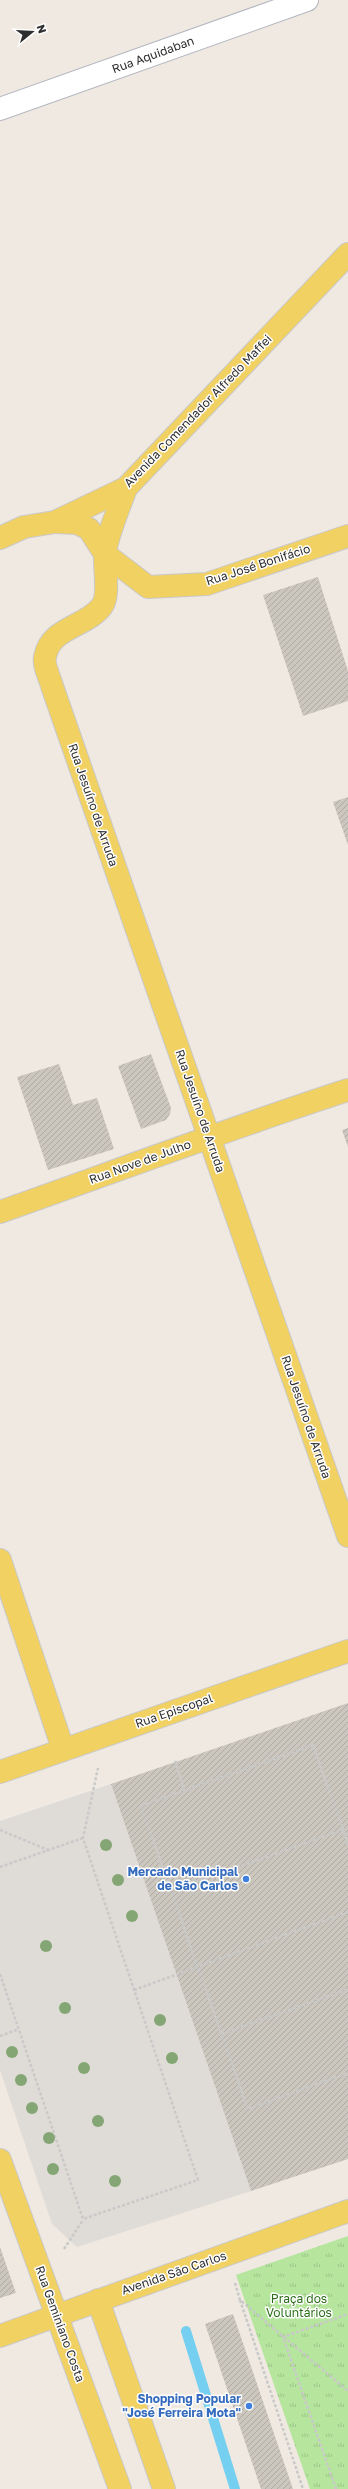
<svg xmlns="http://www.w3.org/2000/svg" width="348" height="2489" viewBox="0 0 348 2489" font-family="'Golos Text',sans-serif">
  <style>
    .grass { fill: url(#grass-tufts) }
    .plaza { fill: #dfdcd8 }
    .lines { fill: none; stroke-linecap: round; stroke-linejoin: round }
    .stream { stroke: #75cff0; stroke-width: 10 }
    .building { fill: url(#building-hatch) }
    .minor-casing { stroke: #b4b7c1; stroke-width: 24 }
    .major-casing { stroke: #c9c9c9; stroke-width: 24 }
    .path { stroke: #c9c9c9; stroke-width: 2.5; stroke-dasharray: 3 2; stroke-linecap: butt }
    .minor { stroke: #fff; stroke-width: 22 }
    .major { stroke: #f2d163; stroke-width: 22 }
    .tree { fill: #84a574 }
    .shop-dot { fill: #3f7fe0; stroke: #fff; stroke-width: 1.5 }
    .labels { text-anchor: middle; stroke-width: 3; stroke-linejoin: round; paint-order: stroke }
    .street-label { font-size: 12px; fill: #2e2e2e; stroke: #fff }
    .shop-label { font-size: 12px; font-weight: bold; fill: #366cbe; stroke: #fff; text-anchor: end }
    .park-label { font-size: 12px; fill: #2c6e1b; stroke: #fff }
  </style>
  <defs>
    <pattern id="grass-tufts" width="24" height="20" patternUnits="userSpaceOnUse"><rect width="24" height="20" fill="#b6e59e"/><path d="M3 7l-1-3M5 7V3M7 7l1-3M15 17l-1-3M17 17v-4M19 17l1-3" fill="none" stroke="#9dc588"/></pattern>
    <pattern id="building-hatch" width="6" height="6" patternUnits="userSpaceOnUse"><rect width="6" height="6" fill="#cbc7bf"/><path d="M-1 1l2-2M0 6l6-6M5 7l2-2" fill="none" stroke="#afaba4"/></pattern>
  </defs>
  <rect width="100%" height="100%" fill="#efe9e1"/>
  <path class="grass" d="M348,2236v253h-38l-74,-214z"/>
  <path class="plaza" d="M111,1784l140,407 -174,56 -25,-23 -52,-154v-249z"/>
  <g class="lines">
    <path class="stream" d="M186,2331l49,158"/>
  </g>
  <g class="building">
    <path d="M318,577l30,94v30l-45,15 -40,-121z"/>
    <path d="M348,797v48l-15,-43z"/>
    <path d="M151,1054l20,54 -1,6 -4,6 -25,9 -23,-63z"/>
    <path d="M59,1064l14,41 24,-7 17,51 -66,21 -31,-93z"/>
    <path d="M348,1128v19l-6,-17z"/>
    <path d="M348,1703v456l-97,32 -140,-407z"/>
    <path d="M0,2247l16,46 -16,5z"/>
    <path d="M233,2314l60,175h-32l-56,-165z"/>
  </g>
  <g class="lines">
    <g class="minor-casing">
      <path id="minor" d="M0,109l307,-109"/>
    </g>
    <g class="major-casing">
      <g id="major">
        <path d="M126,488c-6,18 -20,49 -21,67 -1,13 5,40 -3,51 -15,21 -52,21 -57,51 -2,8 5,21 7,29l296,850"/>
        <path d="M55,522l22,1 12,6 16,25 43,33 59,-3 141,-48"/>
        <path d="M0,538l24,-11 31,-5 71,-34 222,-234"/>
        <path d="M0,1212c116,-41 231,-84 348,-122"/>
        <path d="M0,1560l63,189"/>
        <path d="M0,1772l348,-121"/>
        <path d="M0,2160l120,329"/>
        <path d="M98,2300l66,189"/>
        <path d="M0,2336l348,-125"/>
      </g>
    </g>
    <g class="path">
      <path d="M175,1761l10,30"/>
      <path d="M0,1830l48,20"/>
      <path d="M348,1844l-35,-99 -172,61 107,303 100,-36"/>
      <path d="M0,1867l83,-29"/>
      <path d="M171,1890l172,-60"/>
      <path d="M0,1974l83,245 115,-39 -115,-342 15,-70"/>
      <path d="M134,1990l214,-78"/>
      <path d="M222,2034l126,-45"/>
      <path d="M0,2036l19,-7"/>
      <path d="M64,2249l19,-29"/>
      <path d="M235,2283l5,17 108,91"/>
      <path d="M240,2300l63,189"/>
      <path d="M336,2489l-53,-152 65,-23"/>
    </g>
    <use href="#minor" class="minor"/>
    <use href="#major" class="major"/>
  </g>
  <g class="tree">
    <circle cx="106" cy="1845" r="6"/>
    <circle cx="118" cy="1880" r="6"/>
    <circle cx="132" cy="1916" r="6"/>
    <circle cx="46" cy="1946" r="6"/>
    <circle cx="65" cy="2008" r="6"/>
    <circle cx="160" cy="2020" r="6"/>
    <circle cx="12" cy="2052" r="6"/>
    <circle cx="172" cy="2058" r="6"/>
    <circle cx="84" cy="2068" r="6"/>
    <circle cx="21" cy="2080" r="6"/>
    <circle cx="32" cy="2108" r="6"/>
    <circle cx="98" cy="2121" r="6"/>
    <circle cx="49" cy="2138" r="6"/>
    <circle cx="53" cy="2169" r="6"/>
    <circle cx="115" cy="2181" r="6"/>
  </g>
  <g class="shop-dot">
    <circle cx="246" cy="1879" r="4"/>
    <circle cx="249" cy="2406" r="4"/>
  </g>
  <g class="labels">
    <g class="street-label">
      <text transform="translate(153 55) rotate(-20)" y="4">Rua Aquidaban</text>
      <text transform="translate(198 411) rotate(-46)" y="4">Avenida Comendador Alfredo Maffei</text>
      <text transform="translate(258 565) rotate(-18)" y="4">Rua José Bonifácio</text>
      <text transform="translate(93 805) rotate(71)" y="4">Rua Jesuíno de Arruda</text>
      <text transform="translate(200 1111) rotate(71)" y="4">Rua Jesuíno de Arruda</text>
      <text transform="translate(140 1162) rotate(-20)" y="4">Rua Nove de Julho</text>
      <text transform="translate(306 1417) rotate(71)" y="4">Rua Jesuíno de Arruda</text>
      <text transform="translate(174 1711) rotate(-19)" y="4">Rua Episcopal</text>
      <text transform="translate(174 2273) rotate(-19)" y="4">Avenida São Carlos</text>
      <text transform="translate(60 2324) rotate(70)" y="4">Rua Geminiano Costa</text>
    </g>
    <g class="shop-label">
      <text x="238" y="1876">Mercado Municipal<tspan x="238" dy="14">de São Carlos</tspan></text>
      <text x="241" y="2403">Shopping Popular<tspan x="241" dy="14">"José Ferreira Mota"</tspan></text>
    </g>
    <g class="park-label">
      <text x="299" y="2303">Praça dos<tspan x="299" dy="14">Voluntários</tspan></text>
    </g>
  </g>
  <g transform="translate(32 32) rotate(72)" stroke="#ffffff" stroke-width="3" paint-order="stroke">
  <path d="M0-3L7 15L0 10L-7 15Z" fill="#2e2e2e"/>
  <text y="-6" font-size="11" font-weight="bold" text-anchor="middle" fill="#2e2e2e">N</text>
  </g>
</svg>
